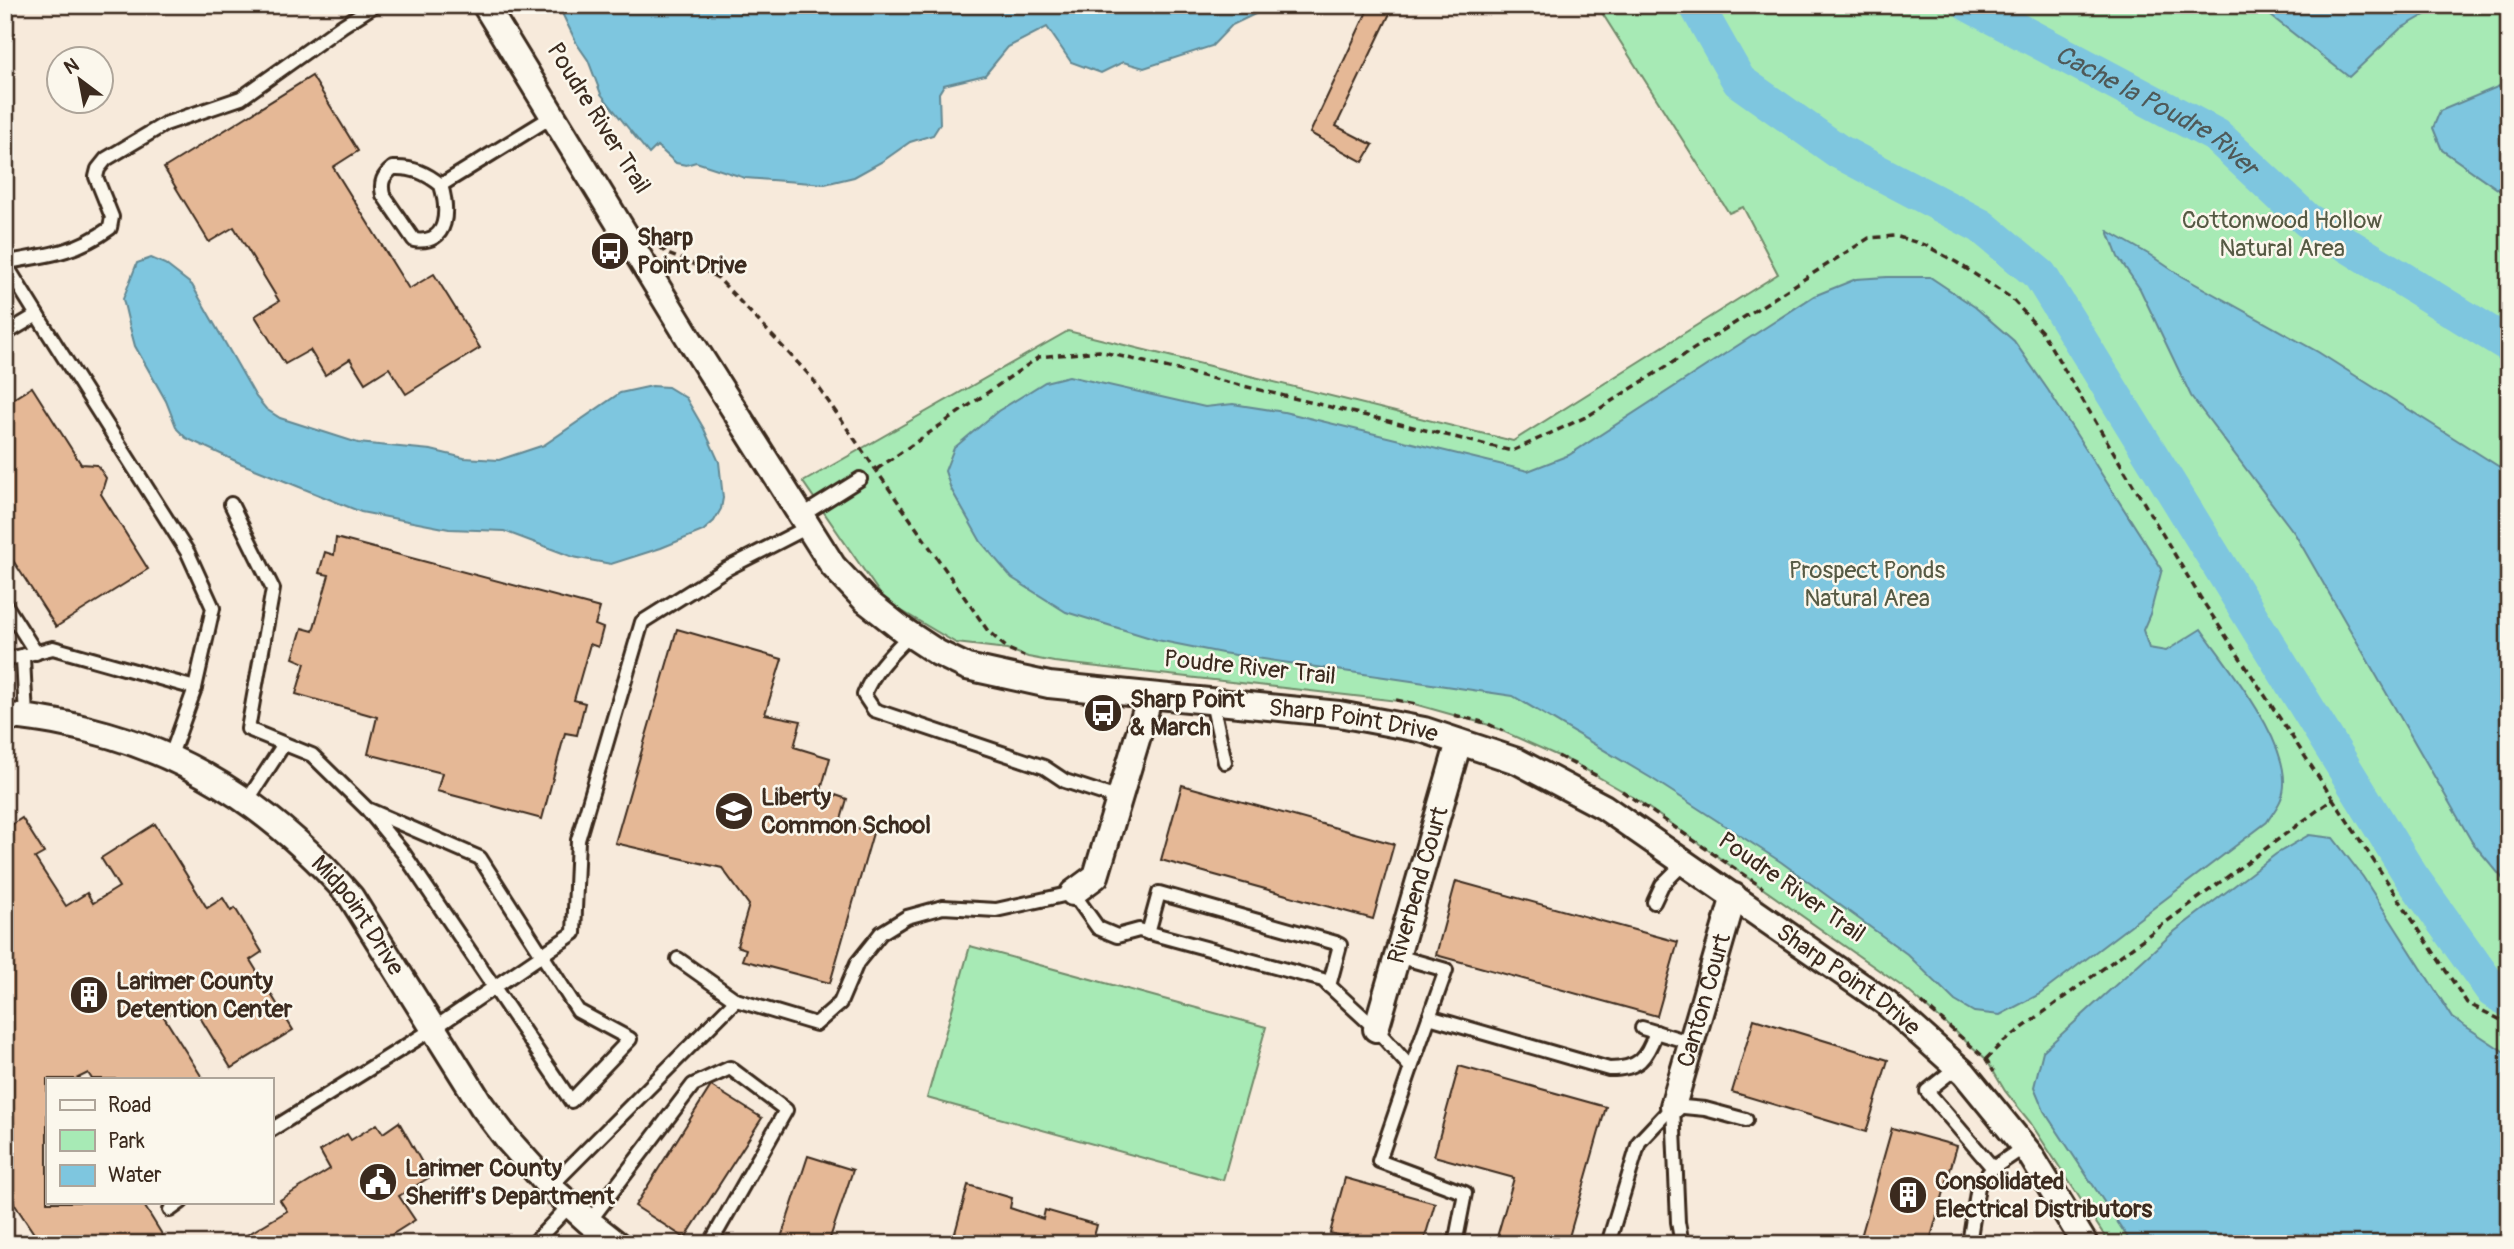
<svg xmlns="http://www.w3.org/2000/svg" width="2514" height="1249" viewBox="0 0 2514 1249" font-family="Pangolin,sans-serif">
  <style>
    .green { fill: #a7eab5; stroke: #718a6a; stroke-width: 2 }
    .water { fill: #7ec6df; stroke: #638892; stroke-width: 2 }
    .lines { fill: none; stroke-linecap: round; stroke-linejoin: round }
    .river { stroke: #7ec6df; stroke-width: 35 }
    .building { fill: #e5b896; stroke: #3b2a1e; stroke-width: 2 }
    .lane-casing { stroke: #3b2a1e; stroke-width: 18 }
    .street-casing { stroke: #3b2a1e; stroke-width: 30 }
    .path { stroke: #3b2a1e; stroke-width: 3.5; stroke-dasharray: 7 5; stroke-linecap: butt }
    .lane { stroke: #fbf7ec; stroke-width: 12 }
    .street { stroke: #fbf7ec; stroke-width: 24 }
    .labels { text-anchor: middle; stroke-width: 5; stroke-linejoin: round; paint-order: stroke }
    .street-label { font-size: 24px; fill: #3b2a1e; stroke: #fbf7ec }
    .park-label { font-size: 24px; fill: #565a44; stroke: #fbf7ec }
    .poi-label { font-size: 24px; font-weight: bold; fill: #3b2a1e; stroke: #fbf7ec; text-anchor: start }
    .water-label { font-size: 26px; font-style: italic; fill: #4f5958; stroke: #fbf7ec }
  </style>
  <rect width="100%" height="100%" fill="#f7eadb"/>
  <filter id="ink" filterUnits="userSpaceOnUse"><feTurbulence type="fractalNoise" baseFrequency=".0143" numOctaves="2"/><feDisplacementMap in="SourceGraphic" scale="14" xChannelSelector="R" yChannelSelector="G"/><feConvolveMatrix kernelMatrix="1 2 1 2 8 2 1 2 1" color-interpolation-filters="sRGB"/></filter>
  <g filter="url(#ink)">
    <g class="green">
      <path d="M1597,5h912v1239h-399l-80,-122 -25,-31 -19,-32 -79,-69 -274,-193 -59,-34 -85,-38 -82,-23 -353,-40 -26,-5 -21,-8 -51,-6 -71,-42 -82,-119 265,-151 445,110 265,-167 -35,-67 -14,6z"/>
      <path d="M970,946l296,81 -43,153 -296,-82z"/>
    </g>
    <g class="water">
      <path d="M558,5h699v8l-25,12 -20,21 -68,22 -21,-6 -22,11 -30,-11 -24,-35 -39,20 -23,28 -41,10 -5,8 1,31 -7,11 -23,7 -27,19 -29,16 -29,7 -80,-6 -49,-16 -10,3 -10,-2 -19,-17 -8,8 -48,-60 -13,-34 -11,-16z"/>
      <path d="M2257,5h185l-42,24 -51,48z"/>
      <path d="M2509,82v115l-67,-47 -9,-22 7,-17z"/>
      <path d="M2108,231l42,24 31,21 137,76 191,121v413l-37,-44 -177,-308 -104,-138 -51,-107 -22,-32z"/>
      <path d="M151,258l14,6 27,21 64,112 10,12 14,9 78,25 73,7 33,8 35,2 45,-15 76,-52 32,-7 16,1 18,11 18,31 15,33 4,36 -2,11 -7,12 -11,10 -42,17 -50,16 -38,-7 -69,-26 -55,-2 -88,-17 -121,-49 -54,-25 -9,-9 -11,-28 -31,-55 -7,-26 -5,-21 14,-36z"/>
      <path d="M1887,277h43l45,30 39,34 34,49 114,179 -12,45 -7,16 6,18 17,3 35,-22c26,37 99,124 80,170 -3,8 -10,16 -14,23l-227,172 -40,21 -26,-3 -19,-11 -48,-47 -126,-92 -130,-84 -138,-82 -291,-43 -65,-13 -91,-28 -54,-34 -31,-36 -30,-53 -6,-18 9,-23 44,-37 47,-29 24,-6 136,31 28,-3 51,8 244,59 41,-16 245,-159 42,-17z"/>
      <path d="M2309,835l24,3 30,39 90,141 56,37v189h-377l-88,-133 -10,-24 9,-36 132,-120 101,-77z"/>
    </g>
    <g class="lines">
      <g class="river">
        <path d="M1696,5l43,76 99,70 143,75 59,49 371,601 82,115 16,9"/>
        <path id="s1" d="M1970,5l247,131 90,84 202,125"/>
      </g>
    </g>
    <g class="building">
      <path d="M1370,5h24l-58,121 37,19 -10,17 -53,-29z"/>
      <path d="M312,76l46,75 -25,16 76,122 25,-15 46,74 -74,46 -17,-26 -24,15 -15,-24 -25,16 -15,-25 -25,14 -30,-48 24,-15 -45,-74 -25,15 -45,-74z"/>
      <path d="M32,387l49,77 16,1 9,13 -5,16 47,75 -92,58 -51,-79v-144z"/>
      <path d="M336,538l264,70 -5,17 8,3 -5,19 -8,-3 -16,56 11,3 -8,32 -12,-2 -23,86 -105,-28 5,-18 -74,-19 9,-37 -81,-23 9,-31 -12,-5 9,-30 11,3 16,-56 -10,-2 6,-21 9,3z"/>
      <path d="M677,629l105,30 -17,55 36,7 -7,26 36,11 -9,32 26,9 -7,24 33,10 -43,150 -88,-23 4,-11 -9,-3 12,-41 -27,-37 -107,-25z"/>
      <path d="M1182,785l212,59 -21,75 -212,-59z"/>
      <path d="M22,818l22,35 -9,5 31,48 21,-13 6,10 26,-16 -18,-29 54,-34 52,84 16,-10 8,13 4,-3 27,44 -12,8 43,70 -62,38 -41,-67 -26,16 39,62h-111l-4,-6 -12,6h-29v123h95l26,42h-127l-36,-54v-361z"/>
      <path d="M1456,881l222,61 -21,74 -221,-61z"/>
      <path d="M1754,1019l134,41 -22,72 -134,-40z"/>
      <path d="M1459,1066l147,41 -39,137h-72l19,-66 -80,-22z"/>
      <path d="M711,1086l51,32 -77,120 -50,-32z"/>
      <path d="M399,1122l31,55 -31,19 16,24 -38,24h-145l55,-33 -7,-11 50,-31 -10,-18 27,-17 4,6 26,-16 6,9z"/>
      <path d="M1892,1128l65,18 -28,98h-70z"/>
      <path d="M808,1156l45,14 -25,74h-49z"/>
      <path d="M1345,1178l90,25 -12,41h-54l-39,-11z"/>
      <path d="M968,1185l44,13 -2,10 33,11 2,-9 52,15 -5,19h-140z"/>
    </g>
    <g class="lines">
      <g class="lane-casing">
        <g id="lane">
          <path d="M441,185c7,24 9,60 -27,55l-31,-45c-3,-13 0,-19 10,-27 20,-1 33,5 48,17l112,-69"/>
          <path d="M6,265l31,50"/>
          <path d="M5,266l8,-5c37,-6 66,-10 97,-33l2,-11 -16,-40 2,-8 8,-10 59,-35 76,-26 101,-72 33,-21"/>
          <path d="M5,334l32,-19 151,238 25,55 -18,80 -25,70"/>
          <path d="M231,504l42,85 -25,140 64,26 55,54 113,49 98,153 52,28 -59,62 -167,-247 -37,-45"/>
          <path d="M801,516l59,-37"/>
          <path d="M5,604l31,49"/>
          <path d="M910,635c-18,18 -37,36 -46,60l10,15 170,57 21,14 55,18"/>
          <path d="M23,658l3,59"/>
          <path d="M5,660l48,-12 142,40"/>
          <path d="M1212,702l13,60"/>
          <path d="M247,801l37,-57"/>
          <path d="M1654,902l8,-17 23,-23"/>
          <path d="M1148,933l11,-40 177,50 4,2 -11,41"/>
          <path d="M1397,956l49,14 -35,98"/>
          <path d="M678,959l58,41 80,24 24,-21 17,-40 24,-30 26,-16 36,-10 53,3 77,-17 25,35 19,8 22,-6 184,50 53,49 35,39 -32,93 86,32 -10,51"/>
          <path d="M1429,1017l180,52c30,0 37,-10 47,-37"/>
          <path d="M1642,1028l50,15"/>
          <path d="M1957,1067l-30,24 66,77"/>
          <path d="M1673,1106l5,116 4,22"/>
          <path d="M1673,1106l32,3 41,11"/>
          <path d="M271,1130l162,-101 141,-96 4,-93 64,-218 84,-53 82,-42"/>
          <path d="M550,1187l186,-187"/>
          <path d="M170,1210l11,-8"/>
          <path d="M589,1222l104,-137 37,-17 56,42 -76,134"/>
          <path d="M533,1244l37,-39"/>
          <path d="M1608,1244l31,-102 34,-36"/>
          <path d="M1969,1244l9,-58 15,-18 31,-21"/>
        </g>
      </g>
      <g class="street-casing">
        <g id="street">
          <path id="s2" d="M485,5l203,332 145,229 32,34 38,30 35,23 29,14 82,18 290,29 85,16 93,31 87,46 282,196 78,70 66,81 55,90"/>
          <path id="s3" d="M5,716c29,1 57,7 85,14 105,26 191,86 261,167l131,209 25,33 43,48 39,35 28,22"/>
          <path d="M1073,893l23,-17 54,-180"/>
          <path id="s4" d="M1376,1029l83,-287"/>
          <path id="s5" d="M1673,1106l61,-210"/>
        </g>
      </g>
      <g class="path">
        <path d="M660,247l8,7 25,10 25,14 94,100 176,253 20,18 16,7"/>
        <path d="M877,469l162,-112 60,-6 413,100 76,-35 281,-178 26,-2 30,9 31,17 55,36 31,34 158,265 133,202"/>
        <path d="M1396,700l20,4"/>
        <path d="M1454,715l32,8 17,8"/>
        <path d="M1558,756l39,20"/>
        <path d="M1622,791l141,97"/>
        <path d="M1922,1003l64,56 8,13"/>
        <path d="M1986,1059l16,-16 331,-244 134,204 42,21"/>
      </g>
      <use href="#lane" class="lane"/>
      <use href="#street" class="street"/>
    </g>
  </g>
  <defs>
    <g id="bus-disc" transform="scale(2.0125)"><circle r="9.5" fill="#3b2a1e" stroke="#fbf7ec"/><path d="M-5-6H5V4H4V6H2V4H-2V6H-4V4H-5ZM-3.5-4V0h7V-4ZM-3.5 1.2v1.5H-2V1.2ZM2 1.2v1.5H3.5V1.2Z" fill="#fff"/></g>
    <g id="school-disc" transform="scale(2.0125)"><circle r="9.5" fill="#3b2a1e" stroke="#fbf7ec"/><path d="M0-5L7-2L0 1L-7-2ZM-4 1L0 2.5L4 1V4Q0 6-4 4Z" fill="#fff"/></g>
    <g id="building-disc" transform="scale(2.0125)"><circle r="9.5" fill="#3b2a1e" stroke="#fbf7ec"/><path d="M-4-6H4V6H1V3H-1V6H-4ZM-2.5-4.3h1.7v1.8h-1.7ZM.8-4.3h1.7v1.8H.8ZM-2.5-1h1.7V.8h-1.7ZM.8-1h1.7V.8H.8Z" fill="#fff"/></g>
    <g id="civic-disc" transform="scale(2.0125)"><circle r="9.5" fill="#3b2a1e" stroke="#fbf7ec"/><path d="M-.6-6.5H3V-4.5H.6V-3L4-1V1h2V6H-6V1h2V-1L-.6-3ZM-1.2 2.5V6h2.4V2.5Z" fill="#fff"/></g>
  </defs>
  <g fill-rule="evenodd">
    <use href="#bus-disc" x="610" y="251"/>
    <use href="#bus-disc" x="1103" y="713"/>
    <use href="#school-disc" x="734" y="811"/>
    <use href="#building-disc" x="89" y="995"/>
    <use href="#civic-disc" x="378" y="1182"/>
    <use href="#building-disc" x="1908" y="1195"/>
  </g>
  <g class="labels">
    <g class="street-label">
      <text transform="translate(599 118) rotate(58)" y="8">Poudre River Trail</text>
      <text transform="translate(1250 667) rotate(6)" y="8">Poudre River Trail</text>
      <text dy="8" stroke="none"><textPath href="#s2" startOffset="1220">Sharp Point Drive</textPath></text>
      <text dy="8" stroke="none"><textPath href="#s4" startOffset="150">Riverbend Court</textPath></text>
      <text transform="translate(1792 887) rotate(35)" y="8">Poudre River Trail</text>
      <text dy="8" stroke="none"><textPath href="#s3" startOffset="420">Midpoint Drive</textPath></text>
      <text dy="8" stroke="none"><textPath href="#s2" startOffset="1787">Sharp Point Drive</textPath></text>
      <text dy="8" stroke="none"><textPath href="#s5" startOffset="110">Canton Court</textPath></text>
    </g>
    <g class="park-label">
      <text x="2282" y="228">Cottonwood Hollow<tspan x="2282" dy="28">Natural Area</tspan></text>
      <text x="1867" y="578">Prospect Ponds<tspan x="1867" dy="28">Natural Area</tspan></text>
    </g>
    <g class="poi-label">
      <text x="637" y="245">Sharp<tspan x="637" dy="28">Point Drive</tspan></text>
      <text x="1130" y="707">Sharp Point<tspan x="1130" dy="28">&amp; March</tspan></text>
      <text x="761" y="805">Liberty<tspan x="761" dy="28">Common School</tspan></text>
      <text x="116" y="989">Larimer County<tspan x="116" dy="28">Detention Center</tspan></text>
      <text x="405" y="1176">Larimer County<tspan x="405" dy="28">Sheriff's Department</tspan></text>
      <text x="1935" y="1189">Consolidated<tspan x="1935" dy="28">Electrical Distributors</tspan></text>
    </g>
    <g class="water-label">
      <text dy="9" stroke="none"><textPath href="#s1" startOffset="215">Cache la Poudre River</textPath></text>
    </g>
  </g>
  <rect width="2514" height="1249" fill="none" stroke="#fbf7ec" stroke-width="28"/>
  <rect x="14" y="14" width="2486" height="1221" fill="none" stroke="#3b2a1e" stroke-width="2.5" filter="url(#ink)"/>
  <rect x="46" y="1078" width="228" height="126" fill="#fbf7ec" stroke="#aea59a" stroke-width="2"/>
  <rect x="60" y="1100" width="35" height="10" fill="#fbf7ec" stroke="#aea59a" stroke-width="2"/>
  <text x="108" y="1112" font-size="21" fill="#3b2a1e">Road</text>
  <rect x="60" y="1130" width="35" height="21" fill="#a7eab5" stroke="#aea59a" stroke-width="2"/>
  <text x="108" y="1148" font-size="21" fill="#3b2a1e">Park</text>
  <rect x="60" y="1165" width="35" height="21" fill="#7ec6df" stroke="#aea59a" stroke-width="2"/>
  <text x="108" y="1182" font-size="21" fill="#3b2a1e">Water</text>
  <g transform="translate(80 80) rotate(328)"><circle r="33" fill="#fbf7ec" stroke="#aea59a" stroke-width="2"/>
  <path d="M0-5L12 26L0 18L-12 26Z" fill="#3b2a1e"/>
  <text y="-10" font-size="19" font-weight="bold" text-anchor="middle" fill="#3b2a1e">N</text>
  </g>
</svg>
